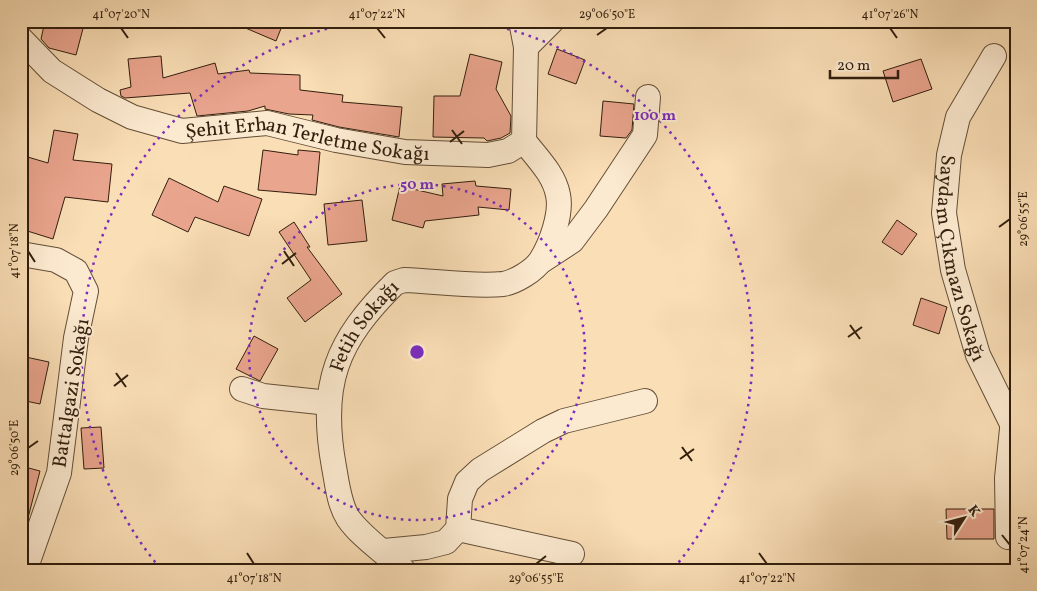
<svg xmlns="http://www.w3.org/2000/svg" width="1037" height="591" viewBox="0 0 1037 591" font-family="Vollkorn,serif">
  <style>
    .building { fill: #eaa58e; stroke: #311e0d }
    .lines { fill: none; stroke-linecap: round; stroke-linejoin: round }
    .minor-casing { stroke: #634e37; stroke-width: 26 }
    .minor { stroke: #fcead0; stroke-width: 24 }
    .ticks { fill: none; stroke: #311e0d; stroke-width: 2 }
    .ring { fill: none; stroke: #7b2cbf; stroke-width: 2.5; stroke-dasharray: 2.5 5 }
    .labels { text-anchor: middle; stroke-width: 4; stroke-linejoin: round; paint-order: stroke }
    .street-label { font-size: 20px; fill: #311e0d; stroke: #fcead0 }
    .centre { fill: #7b2cbf; stroke: #fcead0; stroke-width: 2.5 }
    .ring-label { font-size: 15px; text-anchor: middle; font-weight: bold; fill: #7b2cbf; stroke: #fcead0; stroke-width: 4; stroke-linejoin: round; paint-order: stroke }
    .neatline { fill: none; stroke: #311e0d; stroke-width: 2 }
    .ticks-label { font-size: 12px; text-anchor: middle; fill: #311e0d }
  </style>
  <rect width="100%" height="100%" fill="#fadeb6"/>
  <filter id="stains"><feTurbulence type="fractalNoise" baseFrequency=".004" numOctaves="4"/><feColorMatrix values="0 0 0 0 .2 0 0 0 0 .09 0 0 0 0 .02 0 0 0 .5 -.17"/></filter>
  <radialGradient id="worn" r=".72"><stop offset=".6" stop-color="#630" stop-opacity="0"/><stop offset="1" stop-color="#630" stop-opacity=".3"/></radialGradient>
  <g class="building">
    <path d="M45,21h40l-9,34 -27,-7 -8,-9z"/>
    <path d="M229,21h55l-8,20z"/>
    <path d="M557,49l28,11 -9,24 -28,-10z"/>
    <path d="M470,54l32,8 -6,27 15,27 -1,17 -9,5 -14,3 -3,-3 -51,-1 1,-41h26z"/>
    <path d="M161,56l2,22 52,-15 3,11 31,-4 1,3 50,2v15l43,5 -1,7 60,5 -3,30 -60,-10 -27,-7 1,-5 -24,-1 -24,-5v-3l-17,5 -51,5 -7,-23 -65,5 -4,-2 -1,-6 11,-3 -3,-28z"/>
    <path d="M921,59l11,30 -39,13 -10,-31z"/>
    <path d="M603,101l31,3 -2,26 -6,8 -26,-2z"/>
    <path d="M54,130l24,4 -5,26 39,4 -4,38 -43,-5 -12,42 -32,-10v-74l27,8z"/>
    <path d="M263,150l35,5v-5l22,2 -4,43 -58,-5z"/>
    <path d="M169,178l49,24 6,-16 38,13 -13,37 -54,-19 -7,15 -36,-17z"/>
    <path d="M475,181l1,5 35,3 -2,21 -31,-3 1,8 -54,6 -2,7 -31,-8 8,-34 43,10 -1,-12z"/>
    <path d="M362,200l5,41 -39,4 -4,-41z"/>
    <path d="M897,220l20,14 -15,21 -20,-13z"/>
    <path d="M294,222l16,25h-3l35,47 -37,28 -18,-24 24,-18 -32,-48z"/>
    <path d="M921,298l26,9 -8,27 -26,-9z"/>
    <path d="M254,336l24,13 -18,32 -24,-12z"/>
    <path d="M21,356l28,6 -9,42 -19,-4z"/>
    <path d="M101,427l3,41 -20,1 -3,-41z"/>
    <path d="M21,466l19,5 -13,51 -6,-1z"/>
    <path d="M946,509h48v30h-47z"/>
  </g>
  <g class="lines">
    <g class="minor-casing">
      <g id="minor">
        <path id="s1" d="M21,39l31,32 46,29 34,17 50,14 85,-8 69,17 69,12 83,3 20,-4 16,-10 2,-94 -5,-26"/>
        <path d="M526,47l26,-26"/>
        <path id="s2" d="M994,56l-36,61 -9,38 -5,58 9,57 25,85 38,77"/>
        <path d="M21,254l35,6 20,11 10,20 -10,47 -17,135 -34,97"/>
        <path d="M540,262l32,-21 24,-32 49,-74 3,-38"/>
        <path d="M242,389l21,7 66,7"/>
        <path d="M458,529l114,25"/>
        <path d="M1008,537l-1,-59 5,-49"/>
        <path d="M384,551l42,-4 20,-5 12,-13 2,-30 7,-17 13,-12 63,-39 21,-10 81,-20"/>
        <path id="s3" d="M403,570c-17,-17 -41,-32 -55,-52 -9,-14 -11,-35 -14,-51 -15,-83 2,-126 61,-184l9,-3c32,1 67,7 99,4 12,-2 31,-13 38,-24 10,-16 21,-46 17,-65 -4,-21 -21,-37 -34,-54"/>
      </g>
    </g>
    <use href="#minor" class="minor"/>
  </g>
  <path class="ticks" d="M121,28l7,10M377,28l8,10M890,28l7,10M597,35l10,-7M452,130l10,14M450,142l14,-11M999,227l11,-8M28,251l7,11M284,251l10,15M282,264l14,-11M850,325l10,14M848,337l14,-10M116,373l10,14M114,386l14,-11M682,447l10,14M28,448l10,-7M680,459l14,-10M1002,535l8,10M247,553l7,11M759,553l8,11M536,564l10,-8"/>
  <g class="ring">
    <circle cx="417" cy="352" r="168"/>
    <path d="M160 568A336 336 0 0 1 356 22M478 22A336 336 0 0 1 674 568"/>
  </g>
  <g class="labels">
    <g class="street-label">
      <text dy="7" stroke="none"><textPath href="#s1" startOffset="316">Şehit Erhan Terletme Sokağı</textPath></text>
      <text dy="7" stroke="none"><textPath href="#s2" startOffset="215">Saydam Çıkmazı Sokağı</textPath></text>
      <text dy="7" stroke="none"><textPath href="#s3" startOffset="280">Fetih Sokağı</textPath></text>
      <text transform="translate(70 393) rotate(-81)" y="7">Battalgazi Sokağı</text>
    </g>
  </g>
  <circle cx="417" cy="352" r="8" class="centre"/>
  <g class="ring-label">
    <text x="655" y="120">100 m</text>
    <text x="417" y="189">50 m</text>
  </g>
  <rect width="1037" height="591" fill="none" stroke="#fadeb6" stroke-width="55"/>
  <g transform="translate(964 518) rotate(54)" stroke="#fcead0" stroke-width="4" paint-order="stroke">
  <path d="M0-4L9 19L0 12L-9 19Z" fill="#311e0d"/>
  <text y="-8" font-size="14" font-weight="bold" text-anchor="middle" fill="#311e0d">K</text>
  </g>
  <path d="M830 70v8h68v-8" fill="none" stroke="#311e0d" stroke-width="2.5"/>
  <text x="837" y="70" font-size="15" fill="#311e0d" stroke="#fcead0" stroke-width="4" paint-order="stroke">20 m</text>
  <rect x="28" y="28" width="982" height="536" class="neatline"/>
  <g class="ticks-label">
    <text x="121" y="18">41°07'20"N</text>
    <text x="377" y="18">41°07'22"N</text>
    <text x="607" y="18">29°06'50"E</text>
    <text x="890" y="18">41°07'26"N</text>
    <text transform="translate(1023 219) rotate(-90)" y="4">29°06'55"E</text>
    <text transform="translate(14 251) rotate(-90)" y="4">41°07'18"N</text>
    <text transform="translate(14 448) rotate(-90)" y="4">29°06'50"E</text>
    <text transform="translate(1023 545) rotate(-90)" y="4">41°07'24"N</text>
    <text x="254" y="582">41°07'18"N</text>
    <text x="536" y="582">29°06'55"E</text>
    <text x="767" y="582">41°07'22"N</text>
  </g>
  <rect width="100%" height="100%" filter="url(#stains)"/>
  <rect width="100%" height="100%" fill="url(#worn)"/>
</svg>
